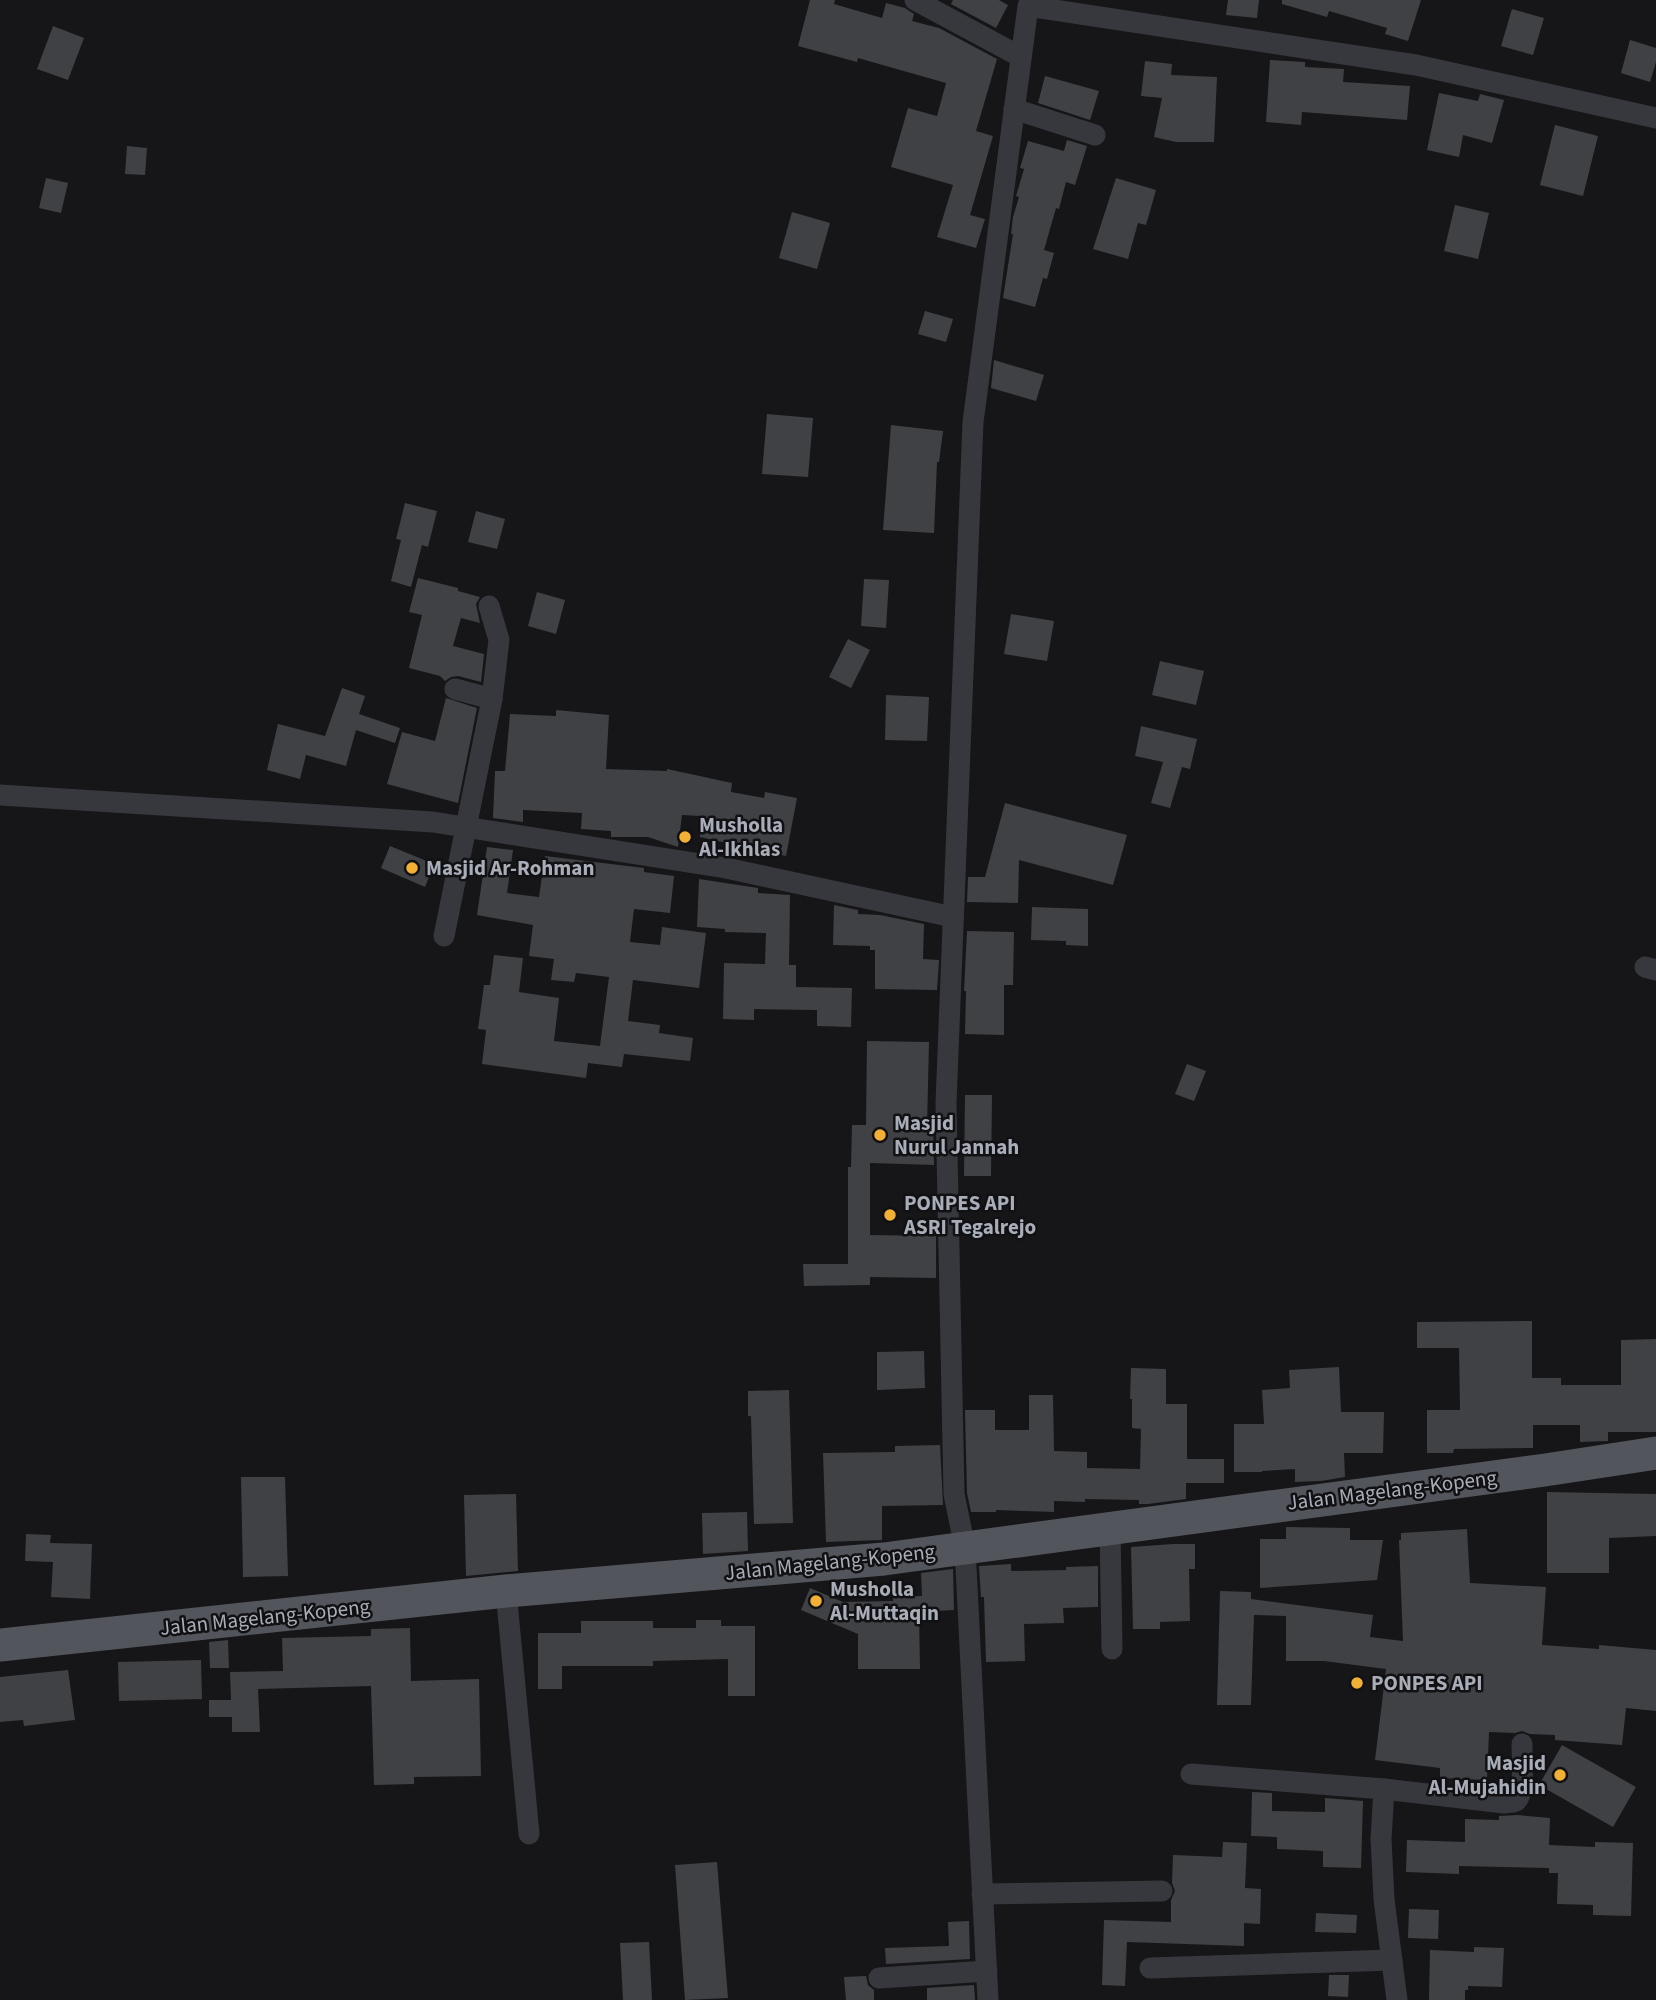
<svg xmlns="http://www.w3.org/2000/svg" width="1656" height="2000" viewBox="0 0 1656 2000" font-family="'Source Sans 3',sans-serif">
  <style>
    .building { fill: #404145 }
    .lines { fill: none; stroke-linecap: round; stroke-linejoin: round }
    .minor { stroke: #37383d; stroke-width: 21 }
    .primary { stroke: #53555c; stroke-width: 33 }
    .poi-dot { fill: #f2b134; stroke: #111113; stroke-width: 2.5 }
    .labels { text-anchor: middle; stroke-width: 5; stroke-linejoin: round; paint-order: stroke }
    .poi-label { font-size: 21px; font-weight: bold; fill: #a8adb8; stroke: #111113; text-anchor: start }
    .street-label { font-size: 21px; fill: #a8adb8; stroke: #111113 }
  </style>
  <rect width="100%" height="100%" fill="#161618"/>
  <g class="building">
    <path d="M810,0h25l-1,4 48,14 4,-15 19,5 9,6 -2,7 27,7 58,31 -21,72 17,5 -23,79 15,4 -9,29 -39,-11 16,-52 -62,-18 17,-59 29,8 9,-33 -88,-25 -1,4 -59,-16z"/>
    <path d="M953,0h46l9,5 -12,23 -45,-24z"/>
    <path d="M1228,0h31l-2,18 -31,-3z"/>
    <path d="M1282,0h139l-13,41 -23,-7 2,-6 -58,-17 -2,6 -45,-13z"/>
    <path d="M1512,9l32,9 -11,37 -32,-9z"/>
    <path d="M53,26l31,12 -16,42 -31,-11z"/>
    <path d="M1630,40l26,8v14l-6,20 -29,-9z"/>
    <path d="M1270,60l35,2v5l39,2 -1,13 67,4 -3,34 -105,-8 -1,13 -35,-3z"/>
    <path d="M1145,61l27,3 -1,11 46,2 -3,65h-38l-22,-5 8,-39 -21,-2z"/>
    <path d="M1045,76l54,15 -9,29 -52,-17z"/>
    <path d="M1439,93l39,8 2,-7 24,6 -12,43 -29,-8 -4,22 -32,-7z"/>
    <path d="M1555,125l43,11 -15,60 -43,-11z"/>
    <path d="M1067,140l20,6 -12,39 -9,-3 -7,27 -3,-1 -12,42 10,3 -7,26 -4,-1 -8,29 -32,-9 10,-64h-2l2,-17 6,-20 -3,-1 8,-27 -4,-1 8,-27 36,10z"/>
    <path d="M127,146l20,2 -2,27 -20,-1z"/>
    <path d="M46,178l22,5 -7,30 -22,-5z"/>
    <path d="M1116,178l40,12 -10,35 -8,-2 -10,36 -35,-10z"/>
    <path d="M1455,205l34,8 -11,46 -34,-8z"/>
    <path d="M792,212l38,11 -13,46 -38,-11z"/>
    <path d="M925,311l28,8 -7,23 -28,-8z"/>
    <path d="M994,360l50,15 -8,26 -45,-13z"/>
    <path d="M767,414l46,4 -5,59 -46,-3z"/>
    <path d="M891,425l52,6 -4,31h-2l-3,71 -51,-3z"/>
    <path d="M405,503l32,8 -9,36 -6,-2 -11,42 -20,-6 10,-41 -5,-1z"/>
    <path d="M476,511l29,8 -8,30 -29,-7z"/>
    <path d="M418,578l40,10v3l22,6 -4,7 4,19 -19,-5 -8,28 31,8 -3,28 -23,-6 -7,1 -6,4 -5,-5 -31,-8 13,-53 -13,-3z"/>
    <path d="M864,579l25,1 -3,48 -25,-2z"/>
    <path d="M537,592l28,8 -9,34 -28,-8z"/>
    <path d="M1011,614l43,7 -7,40 -43,-7z"/>
    <path d="M848,639l22,11 -19,38 -22,-11z"/>
    <path d="M1160,661l44,10 -8,34 -44,-10z"/>
    <path d="M342,688l23,8 -6,18 41,14 -5,15 -39,-13 -10,36 -40,-11 -6,24 -33,-9 11,-46 47,12z"/>
    <path d="M886,695l43,2 -2,44 -42,-1z"/>
    <path d="M446,698l31,10 -19,95 -71,-19 15,-52 33,9z"/>
    <path d="M556,710l53,5 -3,54 61,2v-2l65,14 -1,9 33,6 1,-6 32,6 -11,58 -86,-19v-21l-18,-1 -4,32 -30,-10h-37v-6l-30,-2 1,-16 -59,-3v12l-30,-4 2,-47h10l5,-57 46,2z"/>
    <path d="M1141,726l56,13 -7,30 -8,-2 -12,41 -19,-5 12,-41 -28,-6z"/>
    <path d="M1005,803l122,32 -14,50 -94,-25 -1,43 -51,-1 1,-25h17z"/>
    <path d="M390,846l44,18 -9,23 -44,-19z"/>
    <path d="M487,847l26,3 -6,43 32,4 6,-41 99,12v4l30,4 -4,37 -36,-4 -4,33 30,3 2,-18 44,6 -7,55 -66,-8 -5,41 32,4 -1,8 34,5 -3,23 -66,-7 -2,13 -34,-4 -2,15 -104,-14 4,-34 -8,-1 6,-44h6l4,-30 29,3 -4,34 40,6 -5,43 46,5 9,-69 -33,-4 -2,9 -23,-2 3,-21 -25,-3 4,-31 -56,-10z"/>
    <path d="M699,879l59,9v5l32,2 -1,70h7v22l56,1 -1,39 -34,-1v-16l-63,-1v11l-31,-1 1,-56 41,1 1,-31 -41,-1v-3l-28,-2z"/>
    <path d="M834,905l24,5v4l22,1 44,9 -1,35 16,1 -2,30 -62,-1v-39h-5v-4l-37,-1z"/>
    <path d="M1032,907l56,2v37l-22,-1v-4l-35,-1z"/>
    <path d="M967,931l47,1 -1,53h-9v50l-39,-1 1,-43h-2z"/>
    <path d="M867,1041l62,1 -2,85h6l1,38 -64,-2v72l66,1v42l-66,-1v8l-66,1 -1,-22h45v-97h3l1,-42h14z"/>
    <path d="M1187,1064l19,7 -12,30 -19,-7z"/>
    <path d="M965,1095h27l-1,81h-27z"/>
    <path d="M1532,1321v57h29v7h60v-45l35,-1v93h-48v9l-28,1v-17h-47v23l-79,1 -1,4h-26v-43h33l-1,-62h-42v-26z"/>
    <path d="M924,1351l1,37 -48,2v-38z"/>
    <path d="M1339,1367l2,45h43l-1,41h-39l1,24 -24,4 -26,1v-13l-33,2v1h-28v-48h30l-2,-34 28,-2 -1,-18z"/>
    <path d="M1131,1368l35,1v35h21v55h37v24h-38v16l-38,5h-9v-4l-54,-1v3l-31,-1v11l-58,-2v2h-25l-4,-19 -2,-83h30v20h34v-35h24l1,56 33,1v16l53,1 1,-40 -9,-1v-29h-2z"/>
    <path d="M789,1390l4,133 -39,1 -3,-108h-3v-25z"/>
    <path d="M940,1445l3,60 -61,1v34l-56,2 -3,-89 72,-1v-6z"/>
    <path d="M241,1477h44l3,99 -45,1z"/>
    <path d="M1547,1492l109,2v42l-47,2v35h-62z"/>
    <path d="M516,1494l2,77 -52,5 -2,-81z"/>
    <path d="M747,1512l1,39 -45,3 -1,-41z"/>
    <path d="M1286,1527l64,1v12h33l-6,40 -117,8v-49h26z"/>
    <path d="M1467,1529l3,54 76,4 -4,58 57,4v-4l57,5v61l-30,-3 -4,37 -67,-5v-5l-25,-1 -8,-3 -7,2 -26,-1 -2,48 -47,-2v-10l-65,-8 11,-91 -62,-8h-38v-45l-32,-1 -3,90h-34l3,-114 31,1v7l122,16 -3,22 33,4 -4,-101h2v-7z"/>
    <path d="M26,1534l25,1 -1,8 42,1 -2,55 -39,-2 2,-35 -28,-1z"/>
    <path d="M1173,1544h22v25h-6l1,52 -30,1v7h-27l-2,-82z"/>
    <path d="M1011,1564v7l55,-1v-3l32,-1v41l-35,1 1,15 -40,1 1,37 -39,1 -2,-65h-3l-2,-31z"/>
    <path d="M953,1569l1,41 -35,2 1,57h-62v-35l-57,-24 9,-22 33,14 50,-1v-4l29,-1 -1,-23z"/>
    <path d="M696,1620h25v6h34v70h-27v-37l-75,2v5h-91v23h-24v-56h43v-12h72v7h43z"/>
    <path d="M410,1628l1,53 68,-2 2,97 -67,1v7l-40,1 -3,-99 -113,3 2,43h-28v-15h-23v-17h22l-1,-28 53,-1 -1,-33 89,-2v-7z"/>
    <path d="M228,1640l1,28h-19l-1,-26z"/>
    <path d="M201,1660l1,39 -83,2 -1,-39z"/>
    <path d="M68,1670l7,50 -51,6 -1,-6 -23,2v-45z"/>
    <path d="M1562,1745l74,42 -23,40 -74,-42z"/>
    <path d="M1252,1792l20,1v18l53,1v-14l38,3 -2,67 -38,-1v-16l-46,-2v-12l-26,-1z"/>
    <path d="M1517,1815l33,3 -1,27 46,2v-5l38,1 -2,73 -38,-1v-10l-36,-1 1,-31h-9v-5l-90,-2v8l-53,-2 1,-32 58,2v-23l34,1v-4z"/>
    <path d="M1223,1842l24,1 -2,45 16,1 -1,35 -16,-1v23l-117,-4 -2,44 -23,-1 2,-65 67,2v-22l4,-9 -3,-8 1,-28 49,2z"/>
    <path d="M717,1862l11,136 -43,2 -10,-135z"/>
    <path d="M1409,1909l30,1 -1,29 -30,-1z"/>
    <path d="M1316,1913l41,2 -1,18 -41,-1z"/>
    <path d="M969,1921l1,38 -84,5 -1,-16 64,-2 -1,-24z"/>
    <path d="M649,1942l3,58h-29l-3,-57z"/>
    <path d="M1474,1947l30,1 -2,39 -34,-1v4h-3v10h-36l1,-50 44,2z"/>
    <path d="M1329,1975h20l-1,22 -20,-1z"/>
    <path d="M866,1976l2,9 6,5v10h-28l-2,-23z"/>
    <path d="M974,1985l1,15h-48v-12z"/>
  </g>
  <g class="lines">
    <g class="minor">
      <path d="M915,0l106,57"/>
      <path d="M1014,109l81,26"/>
      <path d="M489,606l10,34 -7,59"/>
      <path d="M0,795l433,27 293,46 227,49"/>
      <path d="M444,936l48,-237 -37,-10"/>
      <path d="M1645,967l11,3"/>
      <path d="M1110,1527l2,122"/>
      <path d="M506,1591l23,243"/>
      <path d="M1191,1774l193,15 -3,50 3,60 13,101"/>
      <path d="M1384,1789l120,14c4,-1 8,0 12,-2 9,-5 6,-46 6,-57"/>
      <path d="M982,1894l180,-3"/>
      <path d="M1150,1968l242,-8"/>
      <path d="M879,1978l108,-7"/>
      <path d="M988,2000l-23,-452 -11,-54 -8,-391 27,-681 55,-416 388,59 240,53"/>
    </g>
    <path class="primary" d="M0,1645l506,-54 378,-32 661,-89 111,-17"/>
  </g>
  <g class="poi-dot">
    <circle cx="685" cy="837" r="7"/>
    <circle cx="412" cy="868" r="7"/>
    <circle cx="880" cy="1135" r="7"/>
    <circle cx="890" cy="1215" r="7"/>
    <circle cx="816" cy="1601" r="7"/>
    <circle cx="1357" cy="1683" r="7"/>
    <circle cx="1560" cy="1775" r="7"/>
  </g>
  <g class="labels">
    <g class="poi-label">
      <text x="699" y="832">Musholla<tspan x="699" dy="24">Al-Ikhlas</tspan></text>
      <text x="426" y="875">Masjid Ar-Rohman</text>
      <text x="894" y="1130">Masjid<tspan x="894" dy="24">Nurul Jannah</tspan></text>
      <text x="904" y="1210">PONPES API<tspan x="904" dy="24">ASRI Tegalrejo</tspan></text>
      <text x="830" y="1596">Musholla<tspan x="830" dy="24">Al-Muttaqin</tspan></text>
      <text x="1371" y="1690">PONPES API</text>
      <text x="1546" y="1770" text-anchor="end">Masjid<tspan x="1546" dy="24">Al-Mujahidin</tspan></text>
    </g>
    <g class="street-label">
      <text transform="translate(1392 1490) rotate(-7)" y="7">Jalan Magelang-Kopeng</text>
      <text transform="translate(830 1562) rotate(-6)" y="7">Jalan Magelang-Kopeng</text>
      <text transform="translate(265 1617) rotate(-6)" y="7">Jalan Magelang-Kopeng</text>
    </g>
  </g>
</svg>
